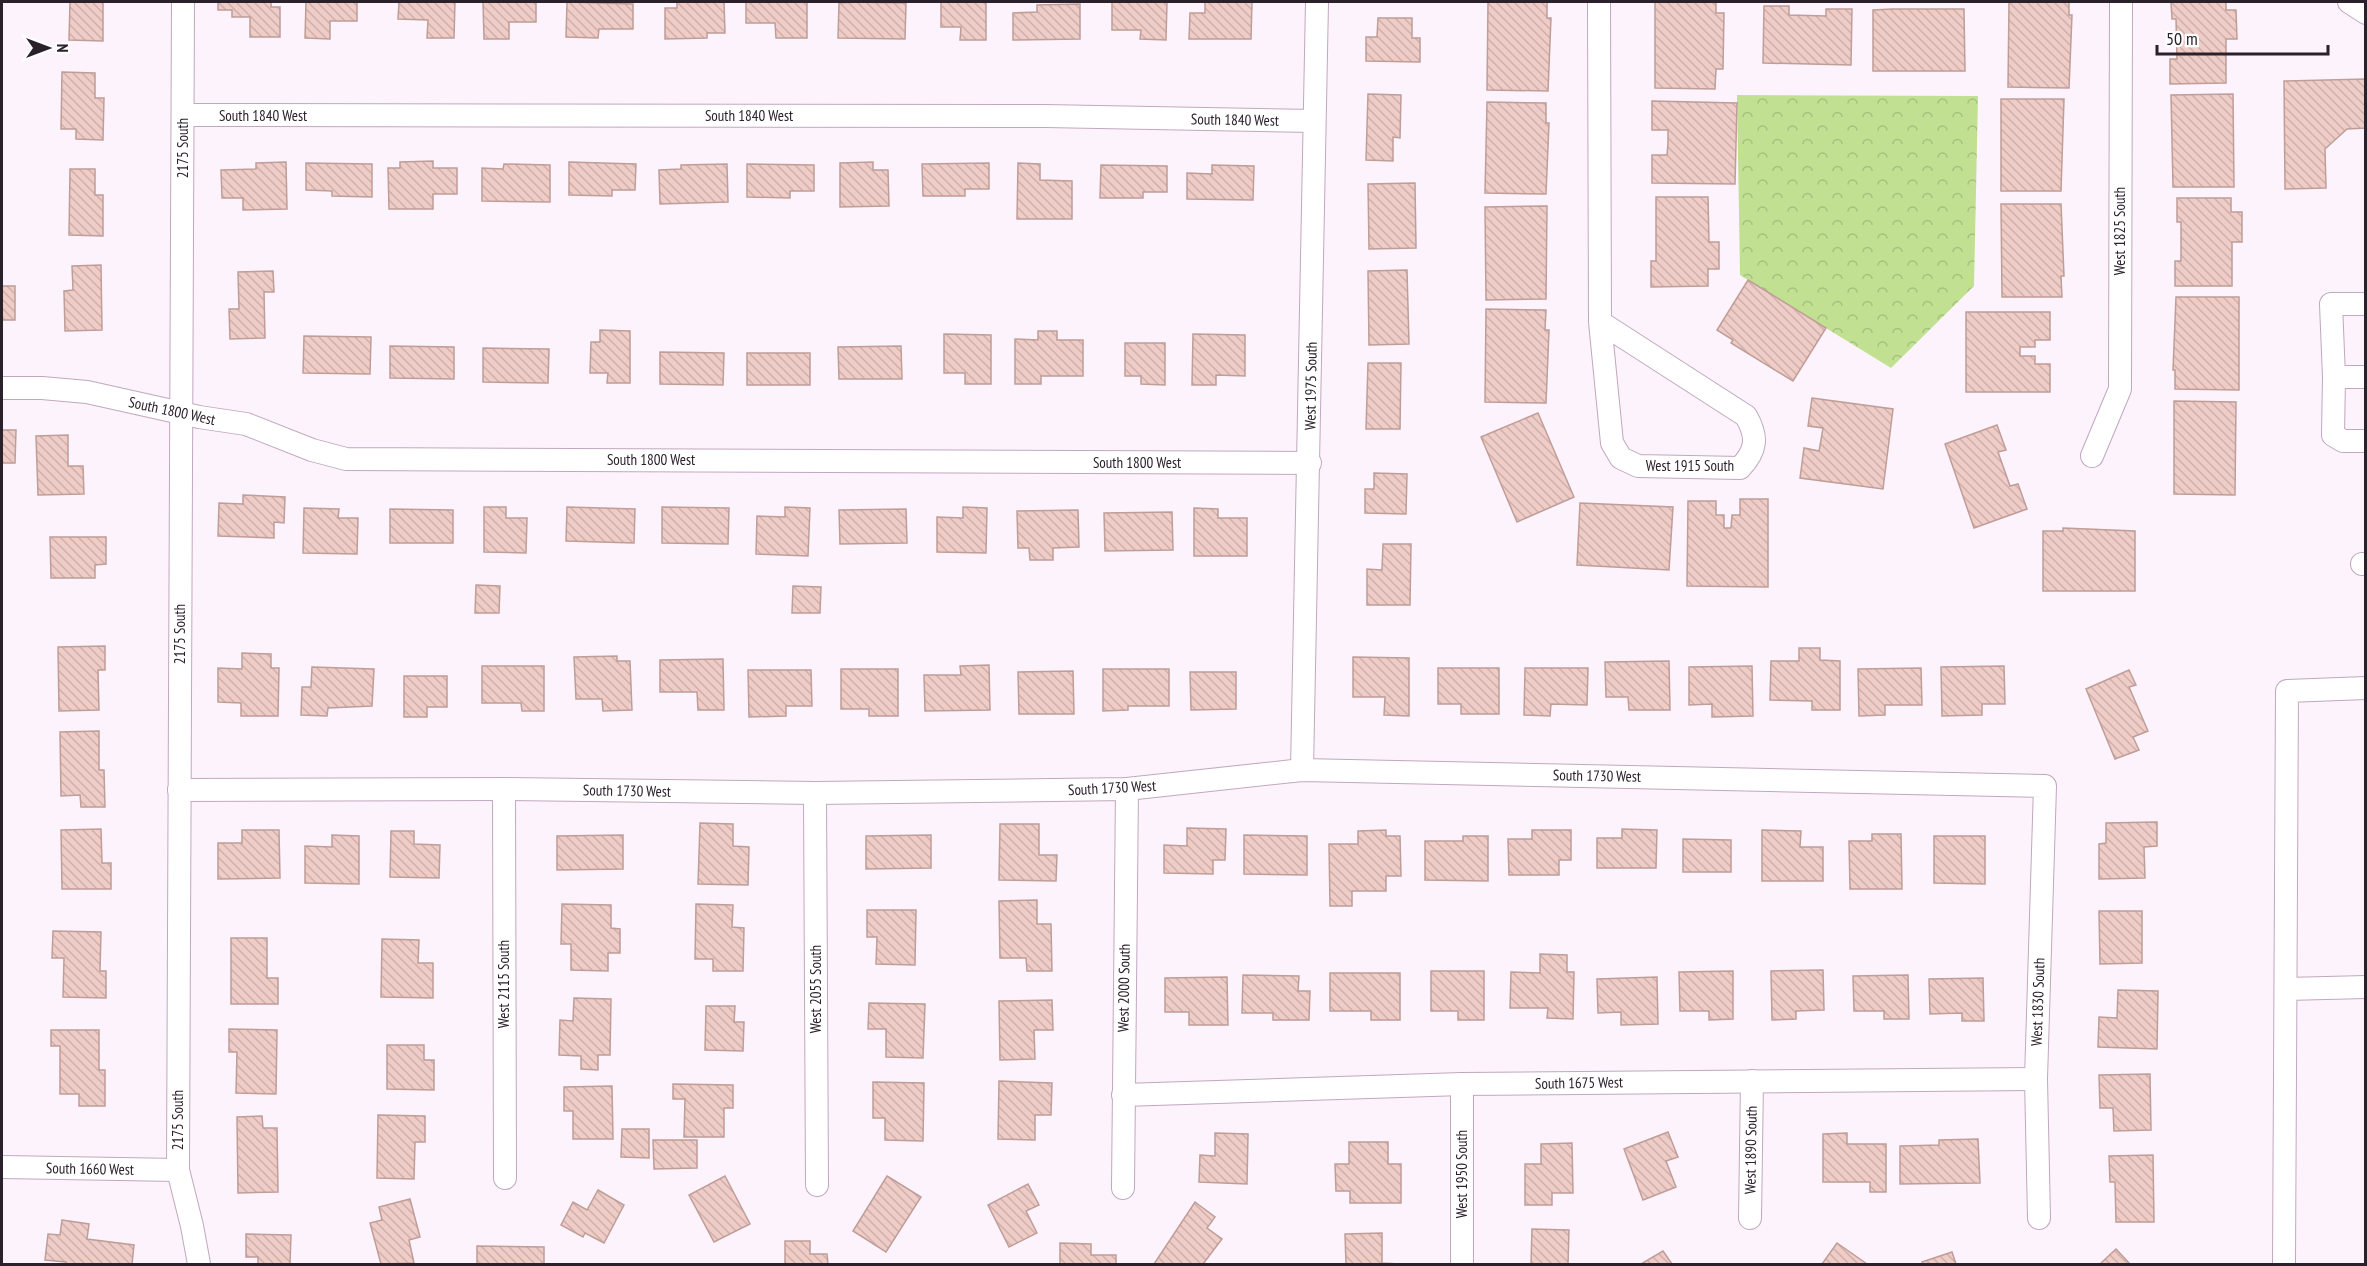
<svg xmlns="http://www.w3.org/2000/svg" width="2367" height="1266" viewBox="0 0 2367 1266" font-family="'PT Sans Narrow',sans-serif">
  <style>
    .park { fill: url(#park-crowns) }
    .building { fill: url(#building-back-hatch); stroke: #bf9d98; stroke-width: 1.5 }
    .lines { fill: none; stroke-linecap: round; stroke-linejoin: round }
    .minor-casing { stroke: #c0a8be; stroke-width: 24 }
    .minor { stroke: #fff; stroke-width: 22 }
    .labels { text-anchor: middle; stroke-width: 5; stroke-linejoin: round; paint-order: stroke }
    .street-label { font-size: 15px; fill: #2a212a; stroke: #fff }
  </style>
  <defs>
    <pattern id="park-crowns" width="20" height="18" patternUnits="userSpaceOnUse" patternTransform="scale(1.5)"><rect width="20" height="18" fill="#c1e092"/><path d="M2 6a3 3 0 1 1 6 0M12 15a3 3 0 1 1 6 0" fill="none" stroke="#a6c07e"/></pattern>
    <pattern id="building-back-hatch" width="6" height="6" patternUnits="userSpaceOnUse" patternTransform="scale(1.5)"><rect width="6" height="6" fill="#f0ccc7"/><path d="M-1 5l2 2M0 0l6 6M5-1l2 2" fill="none" stroke="#ceafab"/></pattern>
  </defs>
  <rect width="100%" height="100%" fill="#fdf3fd"/>
  <path class="park" d="M1737,95l241,1 -4,190 -83,82 -151,-93z"/>
  <g class="building">
    <path d="M70,2h33v39l-34,-1z"/>
    <path d="M218,2h53v5h9v30h-30v-20h-18v-7h-14z"/>
    <path d="M306,2h51v19h-27v18l-25,-1z"/>
    <path d="M399,2h56l-1,36h-27l1,-18 -30,-1z"/>
    <path d="M483,2h53v20h-27v17h-25z"/>
    <path d="M567,2l66,2v25h-34l-1,9 -32,-1z"/>
    <path d="M677,2h47l1,31h-18v5l-42,1v-31h12z"/>
    <path d="M746,2h61v36h-31l-1,-15h-29z"/>
    <path d="M855,2l51,1 -1,36 -67,-1 1,-35z"/>
    <path d="M941,2h45v38h-26l1,-13h-20z"/>
    <path d="M1112,2h55l-1,38 -26,-1 1,-9h-29z"/>
    <path d="M1205,2h47l-1,37h-62l1,-26h15z"/>
    <path d="M1488,2h59v16h4l-3,73 -61,-1z"/>
    <path d="M1655,2h61v11h8l-1,56h-7l-1,20 -60,-1z"/>
    <path d="M2009,2h60v13h3l-3,73 -61,-1z"/>
    <path d="M2171,2h55v8h10l1,29h-11v44l-56,1v-25h7l-1,-40h-4z"/>
    <path d="M1080,4v35l-67,1v-27l24,-1v-7z"/>
    <path d="M1764,6h25v9l37,1v-7h26l-1,56 -88,-2z"/>
    <path d="M1892,9h72l1,62h-92v-61z"/>
    <path d="M1378,18h34v20h8v24l-54,-1v-24h11z"/>
    <path d="M62,72l33,1v25h9l-1,42 -27,-1v-10h-15z"/>
    <path d="M2366,79v49l-19,1 -22,20 1,39 -41,1 -1,-108z"/>
    <path d="M1368,94l33,1 -1,43 -7,-1v24l-27,-1z"/>
    <path d="M2233,94l1,93h-61l-2,-92z"/>
    <path d="M2001,99h63l-3,92h-60z"/>
    <path d="M1652,101l85,2 -2,81 -83,-1v-28h15l1,-12v-13h-16z"/>
    <path d="M1487,102l59,1v20h3l-3,71 -61,-1z"/>
    <path d="M433,161v7h24v26h-24v15h-44l-1,-41h12v-6z"/>
    <path d="M286,162l1,47 -44,1v-12h-21l-1,-28 35,-1v-6z"/>
    <path d="M569,162l67,2 -1,26h-23v6l-43,-1z"/>
    <path d="M873,162v8h15l1,36 -49,1v-44z"/>
    <path d="M306,163l66,1v33l-40,-1v-5l-26,-1z"/>
    <path d="M989,163v26h-24v7h-42l-1,-32z"/>
    <path d="M1018,163l22,1v16l32,1v38h-55z"/>
    <path d="M504,164l46,1v37l-68,-1v-33l21,1z"/>
    <path d="M727,164l1,38 -68,2 -1,-34 22,-1v-4z"/>
    <path d="M747,164l67,1v26h-24v7l-43,-1z"/>
    <path d="M1101,165l66,1v26h-24v6h-43z"/>
    <path d="M1212,165l42,1 -1,34 -66,-1v-26l25,1z"/>
    <path d="M70,169h25v26h8v41l-34,-1z"/>
    <path d="M1415,183l1,65 -47,1 -1,-65z"/>
    <path d="M1656,197h52l1,45h10v27h-11v17l-57,1v-26h5z"/>
    <path d="M2177,198h54v14h11v30h-10v44h-57v-25h6v-39h-4z"/>
    <path d="M2001,204h60l3,72h-3l1,21h-60z"/>
    <path d="M1547,206l-1,93 -60,1 -1,-93z"/>
    <path d="M101,265l1,65 -37,1 -1,-40 9,-1 -1,-24z"/>
    <path d="M1407,270l2,74 -40,1 -1,-74z"/>
    <path d="M273,271l1,21h-10l1,46 -35,1 -1,-30h10l-1,-37z"/>
    <path d="M1748,280l78,48 -33,53 -62,-38 2,-3 -16,-10z"/>
    <rect x="2" y="286" width="13" height="34"/>
    <path d="M2176,297h63v93l-64,-1v-19h-2z"/>
    <path d="M1486,309l60,1 -1,20h4l-3,73 -61,-1z"/>
    <path d="M1966,312h84v28h-15v7h-15v9h15v8h15v28h-84z"/>
    <path d="M600,330l30,1v52h-23l1,-10h-18l1,-31h9z"/>
    <path d="M1038,331h19v9h26v36h-42v8h-26v-45l23,1z"/>
    <path d="M944,334l47,1v49h-26v-11h-21z"/>
    <path d="M1193,334l52,1v41l-29,-1v10h-24z"/>
    <path d="M304,336l67,1 -1,37 -67,-1z"/>
    <path d="M1125,343h40v42l-24,-1v-8h-16z"/>
    <path d="M390,346l64,1v32l-64,-1z"/>
    <path d="M901,346l1,33h-63l-1,-32z"/>
    <path d="M483,348l66,1 -1,34 -65,-1z"/>
    <path d="M660,352l64,1 -1,32 -63,-1z"/>
    <rect x="747" y="353" width="63" height="32"/>
    <path d="M1368,363h33l-1,66h-34z"/>
    <path d="M1812,398l81,11 -10,80 -83,-11 4,-30 15,3 2,-11 2,-12 -15,-2z"/>
    <path d="M2174,401l62,1 -1,93 -61,-1z"/>
    <path d="M1538,413l36,84 -57,25 -36,-85z"/>
    <path d="M1997,425l9,25 -8,2 12,34 8,-2 9,25 -53,19 -29,-84z"/>
    <path d="M2,430h14l-1,33h-13z"/>
    <path d="M68,435v31h15l1,28 -46,1 -2,-59z"/>
    <path d="M1374,473l33,1 -1,40 -41,-1v-24h9z"/>
    <path d="M243,495l42,2 -1,26 -10,-1v16l-56,-2 1,-33 24,1z"/>
    <path d="M1740,499h28v88l-81,-1 1,-85h28v14h8v13h7l1,-13h8z"/>
    <path d="M1580,503l93,4 -4,63 -92,-5z"/>
    <path d="M484,507h22v11h21l-1,35 -42,-1z"/>
    <path d="M567,507l68,2 -1,34 -68,-2z"/>
    <path d="M662,507l67,1 -1,36 -66,-1z"/>
    <path d="M785,507l25,1 -2,48 -52,-2 1,-38 28,1z"/>
    <path d="M963,507l24,1 -1,45 -49,-1v-35l26,1z"/>
    <path d="M304,508l35,1 -1,9h20l-1,36 -54,-1z"/>
    <path d="M1194,508l24,1v9h29v38h-53z"/>
    <path d="M390,509l63,1v33h-63z"/>
    <path d="M906,509l1,34 -67,1 -1,-34z"/>
    <path d="M1078,510l1,37 -26,1v12h-23l-1,-12h-11l-1,-37z"/>
    <path d="M1172,512l1,38 -68,1 -1,-38z"/>
    <path d="M2063,528l72,3v60h-92v-60h20z"/>
    <path d="M50,537h56v27l-11,1v13h-44z"/>
    <path d="M1383,544h28l-1,61h-43v-36l15,1z"/>
    <path d="M476,585l24,1 -1,27h-24z"/>
    <path d="M793,586l28,1 -1,26h-28z"/>
    <path d="M105,646v24h-7l1,40 -40,1 -1,-64z"/>
    <path d="M1799,648h21v12l20,1v49h-28v-9l-42,-1 1,-39h28z"/>
    <path d="M242,653l29,1v14h8l-1,48h-37v-13l-23,-1v-34l24,1z"/>
    <path d="M617,656v5h13l2,49 -29,1 -1,-12h-26l-2,-42z"/>
    <path d="M1353,657l56,1v58l-25,-1 1,-18h-32z"/>
    <path d="M723,659l1,51h-26l-1,-18h-37v-32z"/>
    <path d="M1669,661l1,49h-41l-1,-13h-22l-1,-35z"/>
    <path d="M989,665l1,45 -65,1 -1,-36h37l-1,-9z"/>
    <path d="M482,666h62v45h-22l-1,-8h-39z"/>
    <path d="M1752,666l1,50 -41,1v-13l-23,1v-38z"/>
    <path d="M2004,666l1,38h-23v11l-40,1 -1,-49z"/>
    <path d="M312,667l62,2 -2,37 -44,2 -1,8 -26,-1 1,-28h9z"/>
    <path d="M1438,668h61v46h-38v-10h-23z"/>
    <path d="M1525,668h63l-1,37 -36,-1 -1,12 -26,-1z"/>
    <path d="M1921,668l1,37h-37v10l-26,1 -1,-47z"/>
    <path d="M841,669h57v47h-29v-7h-28z"/>
    <path d="M1103,669h66v37h-41v4l-25,1z"/>
    <path d="M748,670h63l1,36h-26v10l-37,1z"/>
    <path d="M2129,670l7,15 -7,2 19,44 -15,6 6,13 -24,9 -29,-70z"/>
    <path d="M1073,671l1,43h-55l-1,-42z"/>
    <path d="M1190,672h46v37l-45,1z"/>
    <path d="M404,676h43v31h-20v10h-23z"/>
    <path d="M99,731v39h5l1,37h-24l-1,-12 -19,1 -1,-64z"/>
    <path d="M2157,822v24l-13,1 1,31 -46,1v-35l7,-1v-20z"/>
    <path d="M700,823l33,1v22l16,1 -1,38 -50,-1z"/>
    <path d="M1000,824h39v31h18l-1,26 -57,-1z"/>
    <path d="M1187,828l39,1 -1,31h-12v14l-49,-1v-28l23,1z"/>
    <path d="M101,829l1,34h9v26h-49l-1,-59z"/>
    <path d="M1622,829l35,1 -1,38h-59v-30h25z"/>
    <path d="M242,830h37l1,48 -62,1v-36h24z"/>
    <path d="M1386,830v6h14l1,40h-15v15h-34v15h-22l-1,-62h29v-13z"/>
    <path d="M1532,830h39v30h-12v15h-50l-1,-36h24z"/>
    <path d="M1762,830l39,1 -1,16h23v34h-61z"/>
    <path d="M391,831h23v13l26,1 -1,33 -49,-1z"/>
    <path d="M1872,834h29l1,55h-52l-1,-48h23z"/>
    <path d="M332,835l27,1v48l-54,-1v-37l27,1z"/>
    <path d="M623,835v34l-66,1v-34z"/>
    <path d="M931,835v33l-65,1v-33z"/>
    <path d="M1244,835l63,1v39l-63,-1z"/>
    <path d="M1463,836h25v45l-63,-1v-39h38z"/>
    <path d="M1934,836h51v48l-51,-1z"/>
    <path d="M1683,839l48,1v32h-48z"/>
    <path d="M1037,900v24h14l1,47h-25l-1,-13h-26l-1,-57z"/>
    <path d="M562,904l49,1v23l9,1v24h-12v18l-37,-1v-26h-10z"/>
    <path d="M696,904l37,1 -1,22 12,1 -1,43h-30v-12h-18z"/>
    <path d="M867,910h49l-1,55 -39,-1 1,-27h-10z"/>
    <path d="M2099,911h43v52l-42,1z"/>
    <path d="M53,931l48,1 -1,39h6v27l-43,-1 1,-39h-12z"/>
    <path d="M231,938h36v40h11v26h-47z"/>
    <path d="M382,939l37,1 -1,23h15v35l-52,-1z"/>
    <path d="M1540,954l27,1v17h7l-1,47 -26,-1 1,-10h-38l1,-36 29,1z"/>
    <path d="M1823,970l1,40 -28,1v8l-24,1 -1,-49z"/>
    <path d="M1431,971h53v49h-26v-9h-27z"/>
    <path d="M1733,971v48l-24,1v-9h-29l-1,-39z"/>
    <path d="M1330,973h70v47h-29v-9h-41z"/>
    <path d="M1243,975l56,1 -1,15h12l-1,29h-36v-7h-31z"/>
    <path d="M1908,975l1,44h-25v-8h-30l-1,-35z"/>
    <path d="M1227,977l1,48h-39v-13h-24v-34z"/>
    <path d="M1657,977l1,47 -37,1v-13l-23,1 -1,-34z"/>
    <path d="M1983,978l1,43h-22v-8l-32,1 -1,-35z"/>
    <path d="M2118,990l40,1 -1,58 -59,-2 1,-30 18,1z"/>
    <path d="M574,998l37,1 -1,56h-12v15l-17,-1v-13l-22,-1 1,-35 13,1z"/>
    <path d="M1052,1000l1,30h-19l1,29 -35,1 -1,-59z"/>
    <path d="M869,1003l56,1 -2,54 -37,-1v-28h-18z"/>
    <path d="M706,1006h29l-1,16h10l-1,29 -38,-1z"/>
    <path d="M229,1029l48,1 -1,64 -40,-1 1,-41h-8z"/>
    <path d="M51,1030h48v40h6v36h-26v-12h-19v-48h-9z"/>
    <path d="M387,1045h37v15h10v30l-47,-1z"/>
    <path d="M2150,1074l1,56 -37,1 -1,-23h-13l-1,-33z"/>
    <path d="M999,1081l53,2 -1,32h-16v25l-37,-1z"/>
    <path d="M873,1082l51,1 -1,58 -38,-1v-22h-12z"/>
    <path d="M673,1084l60,1v23h-9v29h-40l1,-38h-12z"/>
    <path d="M612,1086l1,53h-40v-28h-9v-24z"/>
    <path d="M378,1115l47,1v26h-10l-1,37 -37,-1z"/>
    <path d="M262,1116l1,12h14l1,64 -40,1 -1,-76z"/>
    <path d="M622,1129h27v29l-28,-1z"/>
    <path d="M1668,1132l10,25 -12,4 10,26 -33,13 -19,-51z"/>
    <path d="M1215,1133l33,1 -1,50 -48,-2 1,-27 15,1z"/>
    <path d="M1847,1133v11h39v48h-16v-10h-47v-48z"/>
    <path d="M1978,1139l2,44 -80,1v-38l39,-1v-5z"/>
    <path d="M653,1140h44v28l-43,1z"/>
    <path d="M1349,1142h39v22h13v39h-51v-12h-14l-1,-27h14z"/>
    <path d="M1572,1143l1,50h-21v12h-27v-41h16v-20z"/>
    <path d="M2153,1155l1,67h-38l-1,-40h-5l-1,-26z"/>
    <path d="M725,1176l25,48 -36,18 -25,-47z"/>
    <path d="M887,1176l34,21 -35,55 -33,-21z"/>
    <path d="M1028,1184l11,21 -13,6 11,22 -28,14 -21,-42z"/>
    <path d="M598,1190l26,15 -20,38 -19,-10 -2,4 -22,-12 12,-23 14,8z"/>
    <path d="M410,1199l10,38 -11,3 5,23 -33,1 -11,-41 12,-3 -3,-13z"/>
    <path d="M1195,1202l20,15 -8,11 15,11 -19,25h-49z"/>
    <path d="M62,1220l27,4 -2,15 47,6 -2,19h-66v-2l-21,-2 3,-26 12,1z"/>
    <path d="M1532,1229l37,1 -1,34h-37z"/>
    <path d="M1382,1233v30l18,1h-54l-1,-30z"/>
    <path d="M246,1234l45,1 -1,29h-32v-7h-12z"/>
    <path d="M785,1241h25v13h17l1,10h-43z"/>
    <path d="M1060,1243l31,1v11h25v9h-56z"/>
    <path d="M1837,1243l30,21h-45z"/>
    <path d="M477,1246l67,1v17h-67z"/>
    <path d="M2116,1249l14,15h-30z"/>
    <path d="M1663,1251l9,13h-31z"/>
    <path d="M1952,1252l4,12h-33l-1,-2z"/>
  </g>
  <g class="lines">
    <g class="minor-casing">
      <g id="minor">
        <path d="M183,2l-5,1168 14,56 7,38"/>
        <path d="M1599,2l1,320 12,121 9,15 17,8 102,2c17,-18 18,-31 6,-52l-146,-94"/>
        <path d="M2349,2l17,11"/>
        <path d="M183,115l862,1 269,5"/>
        <path d="M2366,304h-35l3,73h32"/>
        <path d="M2334,377l-1,58 10,6h23"/>
        <path d="M2,388h40l45,4 112,25 47,7 66,26 34,9 964,4"/>
        <path d="M2092,456l28,-67 1,-387"/>
        <path d="M2362,564h4"/>
        <path d="M1302,770l15,-768"/>
        <path d="M504,789l1,389"/>
        <path d="M179,790l325,-1 311,4 312,-4 175,-19 743,16 -9,293 3,139"/>
        <path d="M815,793l2,392"/>
        <path d="M2286,989l80,-2"/>
        <path d="M1123,1095l339,-11 574,-5"/>
        <path d="M2,1167l176,3"/>
        <path d="M1123,1188l4,-399"/>
        <path d="M1750,1218l2,-137"/>
        <path d="M1462,1264v-180"/>
        <path d="M2284,1264l3,-573 79,-3"/>
      </g>
    </g>
    <use href="#minor" class="minor"/>
  </g>
  <g class="labels">
    <g class="street-label">
      <text x="263" y="121">South 1840 West</text>
      <text x="749" y="121">South 1840 West</text>
      <text transform="translate(1235 120) rotate(1)" y="5">South 1840 West</text>
      <text transform="translate(183 148) rotate(-90)" y="5">2175 South</text>
      <text transform="translate(2120 231) rotate(-90)" y="5">West 1825 South</text>
      <text transform="translate(1311 386) rotate(-89)" y="5">West 1975 South</text>
      <text transform="translate(172 411) rotate(12)" y="5">South 1800 West</text>
      <text x="651" y="465">South 1800 West</text>
      <text x="1137" y="468">South 1800 West</text>
      <text x="1690" y="471">West 1915 South</text>
      <text transform="translate(180 634) rotate(-90)" y="5">2175 South</text>
      <text transform="translate(1597 776) rotate(1)" y="5">South 1730 West</text>
      <text transform="translate(1112 788) rotate(-3)" y="5">South 1730 West</text>
      <text transform="translate(627 791) rotate(1)" y="5">South 1730 West</text>
      <text transform="translate(504 984) rotate(-90)" y="5">West 2115 South</text>
      <text transform="translate(1124 988) rotate(-89)" y="5">West 2000 South</text>
      <text transform="translate(816 989) rotate(-90)" y="5">West 2055 South</text>
      <text transform="translate(2038 1002) rotate(-88)" y="5">West 1830 South</text>
      <text transform="translate(1579 1083) rotate(-1)" y="5">South 1675 West</text>
      <text transform="translate(178 1120) rotate(-90)" y="5">2175 South</text>
      <text transform="translate(1751 1150) rotate(-89)" y="5">West 1890 South</text>
      <text transform="translate(90 1169) rotate(1)" y="5">South 1660 West</text>
      <text transform="translate(1462 1174) rotate(-90)" y="5">West 1950 South</text>
    </g>
  </g>
  <rect width="2367" height="1266" fill="none" stroke="#2a212a" stroke-width="6"/>
  <g transform="translate(48 48) rotate(90)" stroke="#ffffff" stroke-width="4.5" paint-order="stroke">
  <path d="M0-4.5L10 22L0 15L-10 22Z" fill="#2a212a"/>
  <text y="-9" font-size="16" font-weight="bold" text-anchor="middle" fill="#2a212a">N</text>
  </g>
  <path d="M2157 45v9h171v-9" fill="none" stroke="#2a212a" stroke-width="3"/>
  <text x="2166" y="45" font-size="18" fill="#2a212a" stroke="#ffffff" stroke-width="4.5" paint-order="stroke">50 m</text>
</svg>
